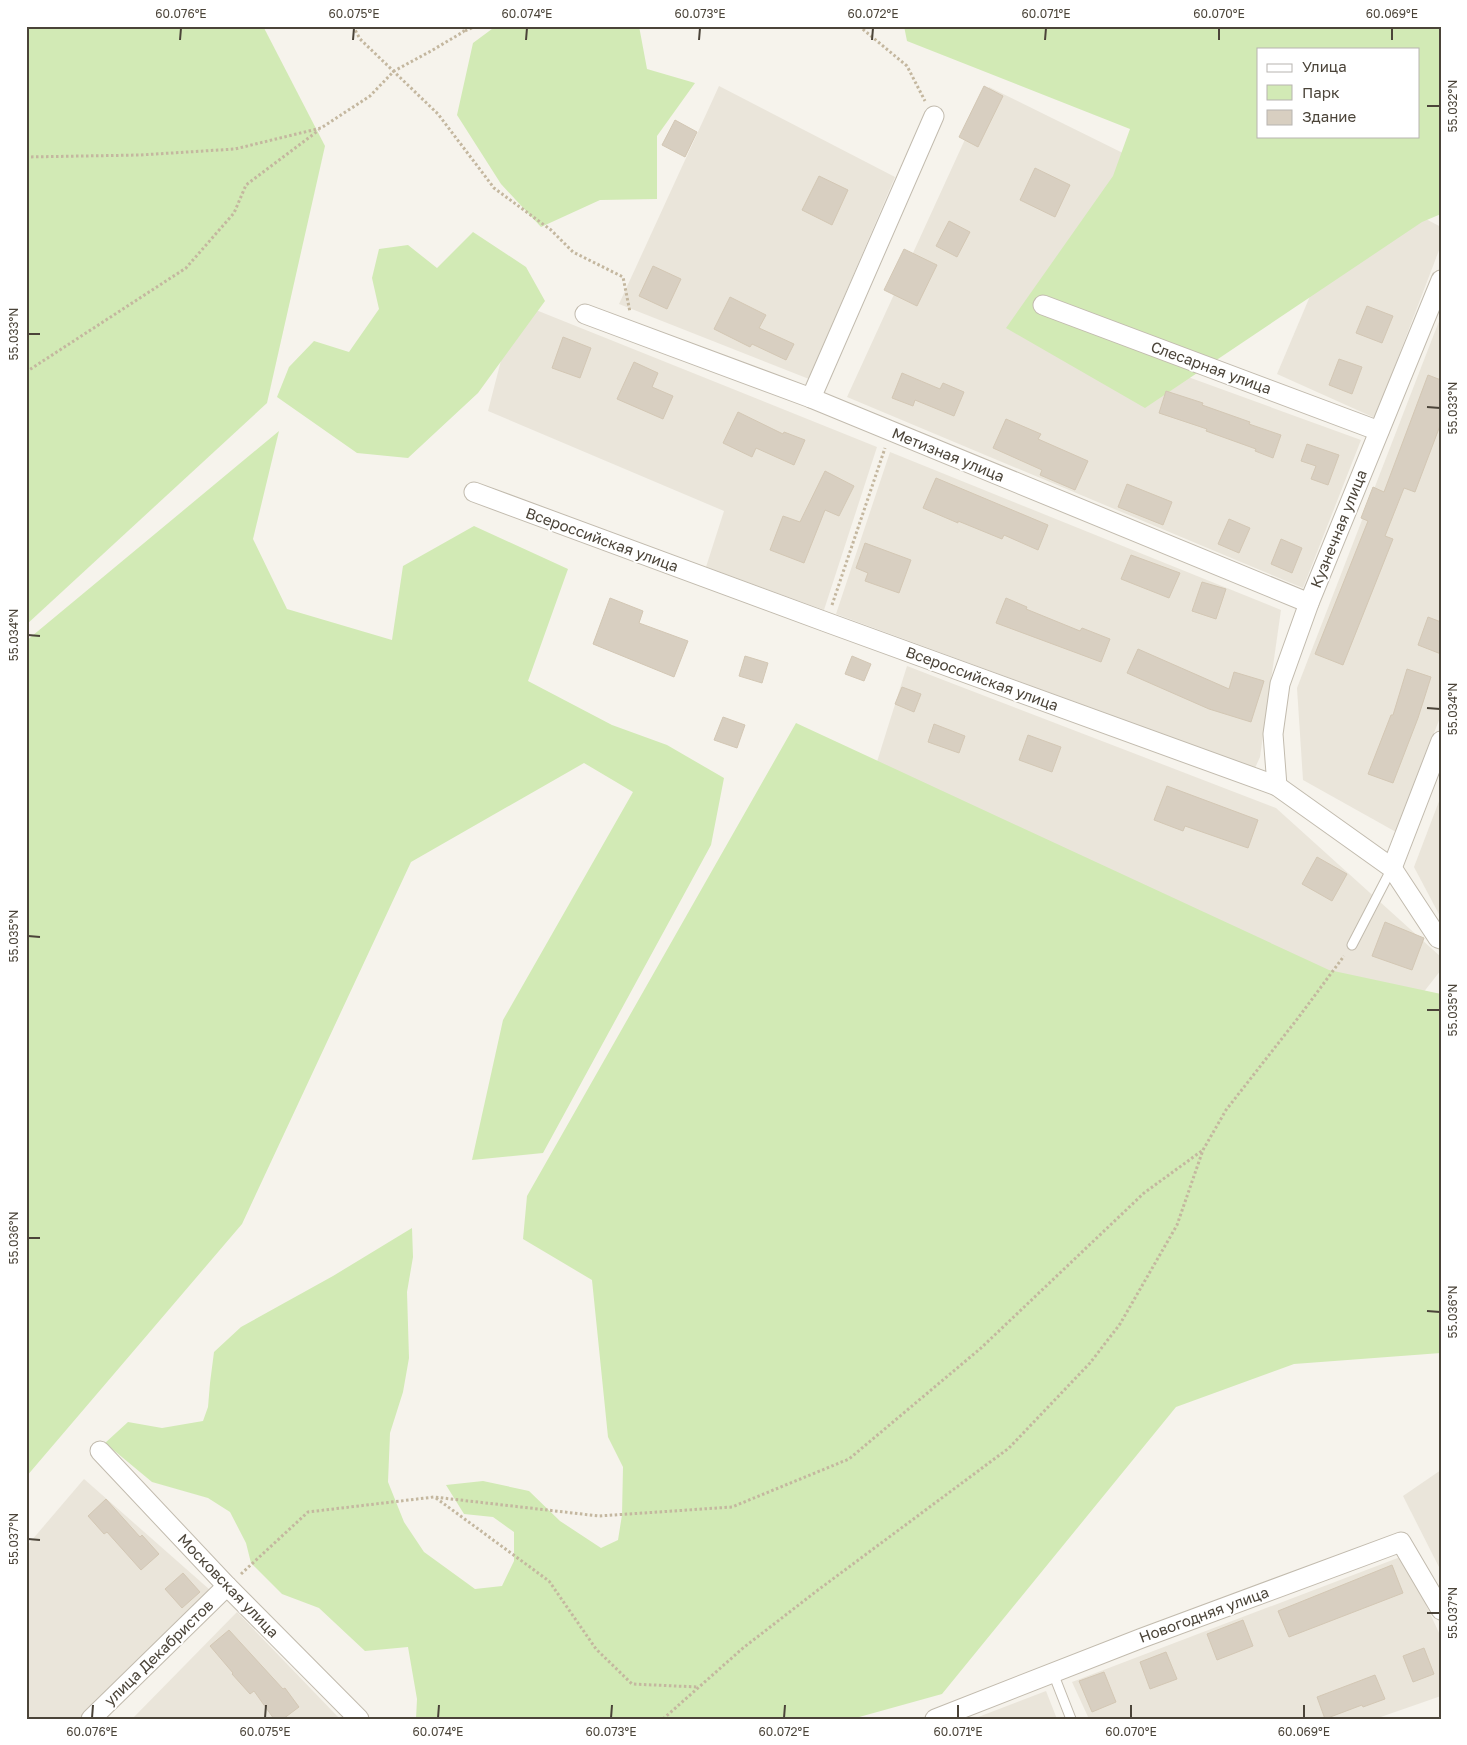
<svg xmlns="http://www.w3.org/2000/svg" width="1467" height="1745" viewBox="0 0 1467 1745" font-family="'Golos Text',sans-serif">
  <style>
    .residential { fill: #eae5da }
    .green { fill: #d2eab5; fill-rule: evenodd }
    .building { fill: #d8cfc1; stroke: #d3c7b4 }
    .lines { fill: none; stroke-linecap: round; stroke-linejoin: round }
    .lane-casing { stroke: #c2bbae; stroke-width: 11 }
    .street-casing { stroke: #c2bbae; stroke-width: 21 }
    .path { stroke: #c4b79f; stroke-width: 3; stroke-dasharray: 2.5 2.5; stroke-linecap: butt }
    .lane { stroke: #fff; stroke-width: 9 }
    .street { stroke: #fff; stroke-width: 19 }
    .ticks { fill: none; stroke: #4b4439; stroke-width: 2 }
    .labels { text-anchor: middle; stroke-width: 4; stroke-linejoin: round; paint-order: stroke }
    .street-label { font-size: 15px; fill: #4b4439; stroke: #fff }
    .neatline { fill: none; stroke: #4b4439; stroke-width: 2 }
    .ticks-label { font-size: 12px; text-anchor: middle; fill: #4b4439 }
  </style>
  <rect width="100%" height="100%" fill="#f6f3ec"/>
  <g class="residential">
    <path d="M719,86l176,91 -86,202 -190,-75z"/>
    <path d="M989,87l146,72 -90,166 316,115 -58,148 -456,-191z"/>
    <path d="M1358,183l83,44v18l-66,173 -98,-44z"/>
    <path d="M516,302l361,145 -53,163 -118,-43 18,-56 -236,-100z"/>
    <path d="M1441,316v399l-45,117 -93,-52 -6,-92z"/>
    <path d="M890,452l391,158 -21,147 -5,11 -419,-154z"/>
    <path d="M907,666l369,142 165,149v13l-33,42 -537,-231z"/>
    <path d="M1441,796v122l-27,-51z"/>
    <path d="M1441,1470v101l-38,-75z"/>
    <path d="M84,1479l126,111 -131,129h-53v-172z"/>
    <path d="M1403,1556l38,81v59l-66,23h-286l-17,-37z"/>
    <path d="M237,1612l103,107h-208z"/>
    <path d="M1046,1691l11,28h-84z"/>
  </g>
  <g class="green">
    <path d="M26,26h237l62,120 -58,257 -241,222z"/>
    <path d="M496,26h143l8,43 48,14 -38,53v63l-57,1 -59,27 -40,-43 -44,-69 16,-72z"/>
    <path d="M904,26h537v188l-19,8 -277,186 -139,-80 107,-152 17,-47 -223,-88zM1258,49h160v87h-160z"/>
    <path d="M473,232l53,35 19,34 -67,92 -70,65 -51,-5 -80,-56 12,-30 25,-26 35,11 30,-43 -7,-31 7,-29 29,-4 29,23z"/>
    <path d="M279,431l-26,108 34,70 105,31 11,-74 71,-40 94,43 -40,112 84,44 55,20 57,33 -13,67 -168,308 -71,7 31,-140 130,-228 -49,-29 -173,99 -169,362 -216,253v-836z"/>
    <path d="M796,723l533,247 112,24v359l-147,11 -118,43 -234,287 -90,25h-436l1,-20 -9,-52 -43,4 -46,-43 -37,-14 -31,-31 -5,-20 -16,-31 -22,-14 -56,-16 -47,-39 23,-21 34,6 41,-7 5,-14 2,-24 4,-31 27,-25 92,-51 79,-48 1,29 -6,35 2,66 -6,34 -13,41 -2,49 16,40 20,30 51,37 27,-3 12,-25v-29l-21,-15 -29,-3 -18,-29 37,-4 46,10 31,30 41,27 17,-8 4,-25 1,-48 -15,-30 -16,-157 -69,-41 4,-43z"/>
  </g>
  <g class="building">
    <path d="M984,86l19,10 -25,51 -19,-10z"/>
    <path d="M675,120l22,12 -12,25 -23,-12z"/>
    <path d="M1035,168l35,17 -15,32 -35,-17z"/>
    <path d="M819,176l29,14 -16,35 -30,-15z"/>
    <path d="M949,221l21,11 -13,25 -21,-11z"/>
    <path d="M904,249l33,16 -20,41 -33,-16z"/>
    <path d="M653,266l28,13 -14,30 -28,-13z"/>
    <path d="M730,297l36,18 -7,13 35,16 -8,16 -34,-16 -2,3 -36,-18z"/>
    <path d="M1367,306l26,10 -11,27 -26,-10z"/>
    <path d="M563,337l28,11 -11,30 -28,-10z"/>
    <path d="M1339,359l23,8 -10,27 -23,-9z"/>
    <path d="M634,362l24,11 -6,14 21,9 -10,23 -46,-20z"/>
    <path d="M902,373l38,16 3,-6 21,9 -10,24 -39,-16 -2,6 -21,-8z"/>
    <path d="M1428,375l13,5v43l-26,69 -11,-4 -19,48 8,3 -50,126 -28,-11 53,-133 -7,-3 12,-31 11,5z"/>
    <path d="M1166,391l37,12 -1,2 48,17 -1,2 32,11 -8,23 -18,-7 1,-2 -50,-18 1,-2 -48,-16z"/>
    <path d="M738,412l45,22 1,-2 21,8 -11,25 -38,-17 -4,9 -29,-14z"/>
    <path d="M1006,419l35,15 -3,5 50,22 -13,29 -35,-15 2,-5 -49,-22z"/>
    <path d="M1307,444l32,11 -11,30 -17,-6 5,-13 -15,-5z"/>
    <path d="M825,471l29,15 -15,30 -14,-6 -21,53 -34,-13 13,-34 17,6z"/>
    <path d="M936,478l112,47 -10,25 -34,-15 -2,4 -44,-18v2l-35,-15z"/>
    <path d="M1127,484l45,18 -9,23 -45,-18z"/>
    <path d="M1229,519l21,9 -11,25 -21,-9z"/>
    <path d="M1281,539l21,9 -10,25 -21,-9z"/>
    <path d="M865,543l46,17 -12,33 -34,-12 3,-8 -12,-5z"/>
    <path d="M1131,555l49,18 -11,25 -48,-19z"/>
    <path d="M1202,582l24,7 -10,30 -24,-8z"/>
    <path d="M610,598l33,13 -4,12 49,18 -14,36 -81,-33z"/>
    <path d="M1006,598l21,9 -1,2 54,22 2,-3 28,11 -9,23 -105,-39z"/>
    <path d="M1428,617l13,5v32l-23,-9z"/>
    <path d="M1138,649l91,40 5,-17 30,9 -13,41 -42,-13 -82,-36z"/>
    <path d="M745,656l23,7 -6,20 -23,-7z"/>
    <path d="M852,656l19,8 -7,17 -19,-7z"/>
    <path d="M1407,669l24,8 -13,41 -25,65 -25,-9 23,-59h2z"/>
    <path d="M902,687l19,7 -7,18 -19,-8z"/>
    <path d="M723,717l22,8 -8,23 -23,-8z"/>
    <path d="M934,724l31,12 -6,17 -31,-11z"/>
    <path d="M1028,735l33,12 -9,25 -33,-12z"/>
    <path d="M1167,786l91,34 -10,28 -63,-22 -2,5 -29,-11z"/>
    <path d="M1317,857l30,17 -15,27 -30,-17z"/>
    <path d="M1385,922l39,16 -12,32 -40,-14z"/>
    <path d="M106,1499l34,38 2,-2 17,19 -18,16 -34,-38 -3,2 -16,-18z"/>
    <path d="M1392,1565l11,28 -114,44 -11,-26z"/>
    <path d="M183,1573l17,19 -18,16 -17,-19z"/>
    <path d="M1243,1620l10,26 -36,14 -10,-26z"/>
    <path d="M229,1630l54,59 2,-1 14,19 -16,12h-9l-20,-28 -4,3 -18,-20 1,-1 -23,-27z"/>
    <path d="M1424,1648l10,26 -21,8 -10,-26z"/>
    <path d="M1166,1652l11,27 -27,10 -10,-27z"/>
    <path d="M1104,1672l12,30 -24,10 -13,-31z"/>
    <path d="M1375,1675l10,24 -22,8 -1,-2 -37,14 -8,-22z"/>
  </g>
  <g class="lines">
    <g class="lane-casing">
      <g id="lane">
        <path d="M1352,945l40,-77"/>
        <path d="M1053,1673l18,46"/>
      </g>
    </g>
    <g class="street-casing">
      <g id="street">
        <path d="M1043,305l336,126"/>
        <path d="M585,314l226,84 498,205"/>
        <path d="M811,398l123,-282"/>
        <path d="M474,492l352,130 451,164 115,82 46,70 3,1"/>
        <path d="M1277,786l-4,-52 7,-50 29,-81 132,-323"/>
        <path d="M1392,868l49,-127"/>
        <path d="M100,1451l127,135 132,133"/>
        <path d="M91,1719l136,-133"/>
        <path d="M935,1719l207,-81 259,-96 40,68"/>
      </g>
    </g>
    <g class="path">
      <path d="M353,26l7,13 78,75 56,74 57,42 22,22 50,25 7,35"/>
      <path d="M859,26l48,40 18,35"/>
      <path d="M465,31l11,-5"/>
      <path d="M26,157l114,-2 95,-6 86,-21 49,-32 24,-25 37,-20 32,-19 4,-6"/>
      <path d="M26,372l160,-104 48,-55 12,-28 73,-55"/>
      <path d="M832,605l53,-157"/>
      <path d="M436,1498l113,83 47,68 36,35 66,3"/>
      <path d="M241,1574l67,-62 126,-15 165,19 133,-9 117,-48 132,-111 163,-155 59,-43"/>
      <path d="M663,1719l80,-71 75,-58 191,-142 81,-85 30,-39 57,-99 26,-75 23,-40 72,-92 46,-62"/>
    </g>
    <use href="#lane" class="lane"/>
    <use href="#street" class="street"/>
  </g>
  <path class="ticks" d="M180,40l1,-12M353,40l1,-12M526,40l1,-12M699,40l1,-12M872,40l1,-12M1045,40l1,-12M1219,40v-12M1392,40v-12M1427,106h13M28,334h12M1427,407l13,1M28,635l12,1M1427,708l13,1M28,936l12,1M1427,1010h13M28,1238h12M1427,1311l13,1M28,1539l12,1M1427,1613h13M92,1718l1,-13M265,1718l1,-13M438,1718l1,-13M611,1718l1,-13M784,1718l1,-13M958,1718v-13M1131,1718v-13M1304,1718v-13"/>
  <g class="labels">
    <g class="street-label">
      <text transform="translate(1211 368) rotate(20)" y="5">Слесарная улица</text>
      <text transform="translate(948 455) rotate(22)" y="5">Метизная улица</text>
      <text transform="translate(1339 529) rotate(-68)" y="5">Кузнечная улица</text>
      <text transform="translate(602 540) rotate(20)" y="5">Всероссийская улица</text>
      <text transform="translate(982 679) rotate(20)" y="5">Всероссийская улица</text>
      <text transform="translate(228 1586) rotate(46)" y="5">Московская улица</text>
      <text transform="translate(1204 1615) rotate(-20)" y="5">Новогодняя улица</text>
      <text transform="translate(159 1653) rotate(-44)" y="5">улица Декабристов</text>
    </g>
  </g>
  <rect width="1467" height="1745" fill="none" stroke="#ffffff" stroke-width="55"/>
  <rect x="1257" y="48" width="162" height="90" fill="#ffffff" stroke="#b7b4b0"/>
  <rect x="1267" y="64" width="25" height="8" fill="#ffffff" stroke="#b7b4b0"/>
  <text x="1302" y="72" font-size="15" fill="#4b4439">Улица</text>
  <rect x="1267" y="85" width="25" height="15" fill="#d2eab5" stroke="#b7b4b0"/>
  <text x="1302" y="98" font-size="15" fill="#4b4439">Парк</text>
  <rect x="1267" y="110" width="25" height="15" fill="#d8cfc1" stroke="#b7b4b0"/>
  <text x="1302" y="122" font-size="15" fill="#4b4439">Здание</text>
  <rect x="28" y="28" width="1412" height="1690" class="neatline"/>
  <g class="ticks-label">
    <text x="181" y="18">60.076°E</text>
    <text x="354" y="18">60.075°E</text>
    <text x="527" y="18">60.074°E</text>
    <text x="700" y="18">60.073°E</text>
    <text x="873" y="18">60.072°E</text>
    <text x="1046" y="18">60.071°E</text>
    <text x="1219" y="18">60.070°E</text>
    <text x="1392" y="18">60.069°E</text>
    <text transform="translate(1453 106) rotate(-90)" y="4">55.032°N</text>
    <text transform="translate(14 334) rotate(-90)" y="4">55.033°N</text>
    <text transform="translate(1453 408) rotate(-90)" y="4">55.033°N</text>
    <text transform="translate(14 635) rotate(-90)" y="4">55.034°N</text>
    <text transform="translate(1453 709) rotate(-90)" y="4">55.034°N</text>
    <text transform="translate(14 936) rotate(-90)" y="4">55.035°N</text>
    <text transform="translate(1453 1010) rotate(-90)" y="4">55.035°N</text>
    <text transform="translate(14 1238) rotate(-90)" y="4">55.036°N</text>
    <text transform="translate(1453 1312) rotate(-90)" y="4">55.036°N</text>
    <text transform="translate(14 1539) rotate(-90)" y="4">55.037°N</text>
    <text transform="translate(1453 1613) rotate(-90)" y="4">55.037°N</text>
    <text x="92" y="1736">60.076°E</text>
    <text x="265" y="1736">60.075°E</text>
    <text x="438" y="1736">60.074°E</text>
    <text x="611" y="1736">60.073°E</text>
    <text x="784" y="1736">60.072°E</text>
    <text x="958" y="1736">60.071°E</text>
    <text x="1131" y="1736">60.070°E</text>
    <text x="1304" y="1736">60.069°E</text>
  </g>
</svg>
